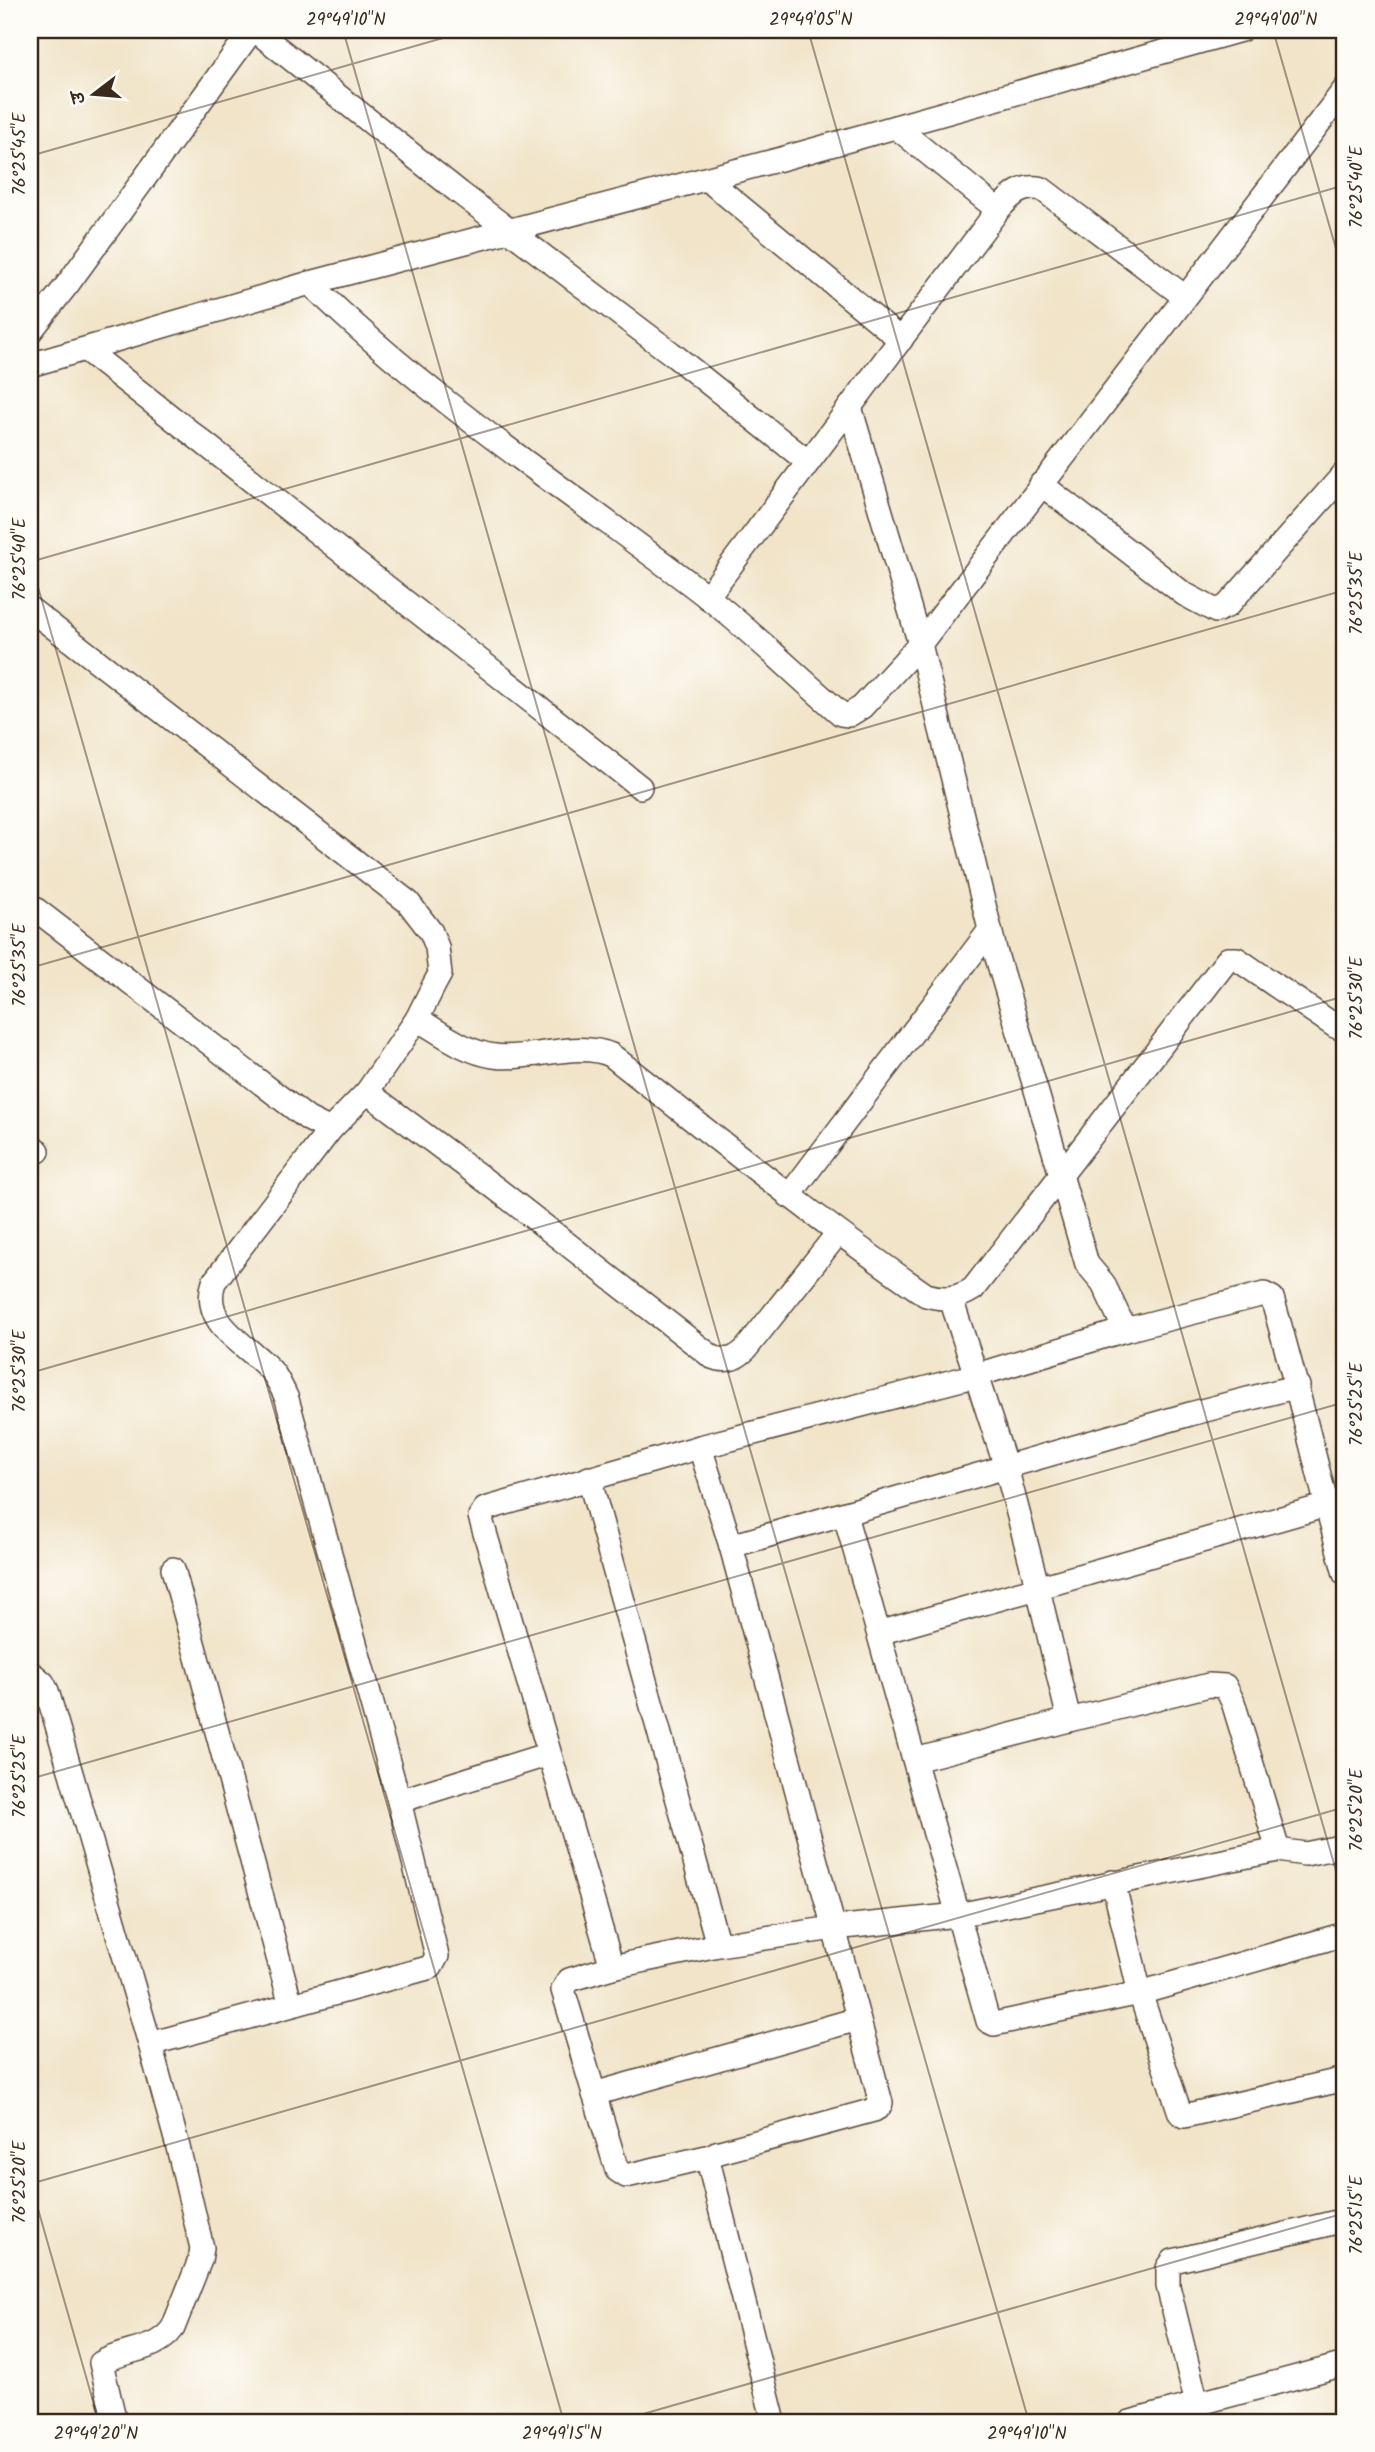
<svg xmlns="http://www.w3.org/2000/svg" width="1375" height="2452" viewBox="0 0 1375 2452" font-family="Kalam,'Playpen Sans Deva',sans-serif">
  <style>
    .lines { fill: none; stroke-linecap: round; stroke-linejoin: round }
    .minor-casing { stroke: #564638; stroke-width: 26 }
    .minor { stroke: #fff; stroke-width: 23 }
    .ticks { fill: none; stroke: #3b2a1e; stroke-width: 2; stroke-opacity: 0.45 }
    .neatline { fill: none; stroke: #3b2a1e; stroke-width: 2.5 }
    .ticks-label { font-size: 18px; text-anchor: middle; fill: #3b2a1e }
  </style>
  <rect width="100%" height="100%" fill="#fdfcf7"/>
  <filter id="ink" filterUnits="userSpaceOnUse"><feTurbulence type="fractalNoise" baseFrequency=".0143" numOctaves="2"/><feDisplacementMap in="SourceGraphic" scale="14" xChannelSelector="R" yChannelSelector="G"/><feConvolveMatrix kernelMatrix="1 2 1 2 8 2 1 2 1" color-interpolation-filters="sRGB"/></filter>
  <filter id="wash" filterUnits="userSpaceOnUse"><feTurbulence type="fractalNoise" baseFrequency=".00686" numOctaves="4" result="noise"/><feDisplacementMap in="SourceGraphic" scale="28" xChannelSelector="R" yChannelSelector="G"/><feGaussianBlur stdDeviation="1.57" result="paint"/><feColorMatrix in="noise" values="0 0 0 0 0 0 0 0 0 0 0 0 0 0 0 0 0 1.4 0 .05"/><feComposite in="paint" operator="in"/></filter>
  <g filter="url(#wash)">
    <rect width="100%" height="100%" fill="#f1e4c9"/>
  </g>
  <g filter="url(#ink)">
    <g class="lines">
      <g class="minor-casing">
        <g id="minor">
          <path d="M255,30l205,163 211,160 137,109"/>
          <path d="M896,127l102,83"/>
          <path d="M707,179l194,161"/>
          <path d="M310,283c120,118 262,210 395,312 47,37 90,79 136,119l8,1 13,-8 58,-63 425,-555"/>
          <path d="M30,332l37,-47 185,-255"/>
          <path d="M86,350l554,437"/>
          <path d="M30,365l280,-82 471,-124 460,-129"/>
          <path d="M850,407l70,237 76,310 65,221 26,89 16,19 22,47"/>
          <path d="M1041,484l143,110 32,17 11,-5 118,-133"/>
          <path d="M707,597l291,-387c13,-14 23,-26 44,-21l143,108"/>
          <path d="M30,609l378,293 23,30 6,15 3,27 -6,11 -17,34 -50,73 -37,38 -116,152c-15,44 37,63 60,92 5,8 9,16 13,25l112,402 38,155 -6,11 -7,2 -274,75"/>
          <path d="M30,905l278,214 22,11"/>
          <path d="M417,1019c24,14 48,33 77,37 37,5 83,-16 117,-1 104,82 206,165 315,240 18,5 31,4 47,-6l255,-330h9l98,67 5,2 5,-3"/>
          <path d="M367,1092l131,98 214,167c14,5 22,3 33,-7l93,-117"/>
          <path d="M30,1145l8,6"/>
          <path d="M789,1196l201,-266"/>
          <path d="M951,1299l55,168 32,122 31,131 140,-35 16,1 8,16 45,148"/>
          <path d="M700,1447l31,99 150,557 -2,4 -5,3 -158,43 -8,7 66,262"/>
          <path d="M589,1478l129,467"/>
          <path d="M845,1515l143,506 6,3 146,-31 -27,-111"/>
          <path d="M731,1546l459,-132 108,-28"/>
          <path d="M173,1569l118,436"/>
          <path d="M1345,1574c-25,-91 -46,-184 -73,-276l-8,-4 -139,36 -148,45 -277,72 -215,62 -5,7 132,451 106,-22 116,-17 124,-13 320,-65 27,4 40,-8"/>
          <path d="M879,1633l466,-133"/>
          <path d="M30,1672l13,11 4,8 103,353 27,99 25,105 -2,12 -27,68c-18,25 -48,20 -72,35l14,59"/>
          <path d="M915,1760l154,-40"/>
          <path d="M399,1801l150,-47"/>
          <path d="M1345,1934l-205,59 40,120 4,3 161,-37"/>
          <path d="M612,1967l-43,13 -6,10 54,180 9,6 85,-20"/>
          <path d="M594,2094l264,-75"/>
          <path d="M1197,2404l-29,-118v-18l5,-7 172,-41"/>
          <path d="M1130,2422l215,-58"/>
        </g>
      </g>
      <use href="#minor" class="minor"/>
    </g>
  </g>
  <path class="ticks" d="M343,30l686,2392M808,30l537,1872M1273,30l72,250M30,156l441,-126M30,559l534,1863M30,562l1315,-377M30,968l1315,-378M30,1373l1315,-377M30,1779l1315,-377M30,2181l69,241M30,2184l1315,-377M615,2422l730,-209"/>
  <rect width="1375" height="2452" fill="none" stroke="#fdfcf7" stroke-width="77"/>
  <g transform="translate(94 94) rotate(254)" stroke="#fdfcf7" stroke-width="5" paint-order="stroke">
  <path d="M0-5L12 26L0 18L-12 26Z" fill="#3b2a1e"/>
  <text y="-10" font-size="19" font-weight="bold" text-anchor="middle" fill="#3b2a1e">उ</text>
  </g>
  <rect x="38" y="38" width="1298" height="2376" class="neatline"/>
  <g class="ticks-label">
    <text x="346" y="25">29°49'10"N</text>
    <text x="811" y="25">29°49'05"N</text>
    <text x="1276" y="25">29°49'00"N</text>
    <text transform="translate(19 154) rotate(-90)" y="6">76°25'45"E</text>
    <text transform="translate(1356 187) rotate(-90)" y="6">76°25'40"E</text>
    <text transform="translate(19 559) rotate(-90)" y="6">76°25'40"E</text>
    <text transform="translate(1356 593) rotate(-90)" y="6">76°25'35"E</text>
    <text transform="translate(19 965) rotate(-90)" y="6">76°25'35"E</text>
    <text transform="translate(1356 998) rotate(-90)" y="6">76°25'30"E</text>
    <text transform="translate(19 1371) rotate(-90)" y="6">76°25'30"E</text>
    <text transform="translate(1356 1404) rotate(-90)" y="6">76°25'25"E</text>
    <text transform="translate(19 1776) rotate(-90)" y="6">76°25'25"E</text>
    <text transform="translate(1356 1810) rotate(-90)" y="6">76°25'20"E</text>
    <text transform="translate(19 2182) rotate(-90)" y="6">76°25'20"E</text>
    <text transform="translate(1356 2215) rotate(-90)" y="6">76°25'15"E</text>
    <text x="96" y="2439">29°49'20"N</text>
    <text x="562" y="2439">29°49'15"N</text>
    <text x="1027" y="2439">29°49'10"N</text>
  </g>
</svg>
